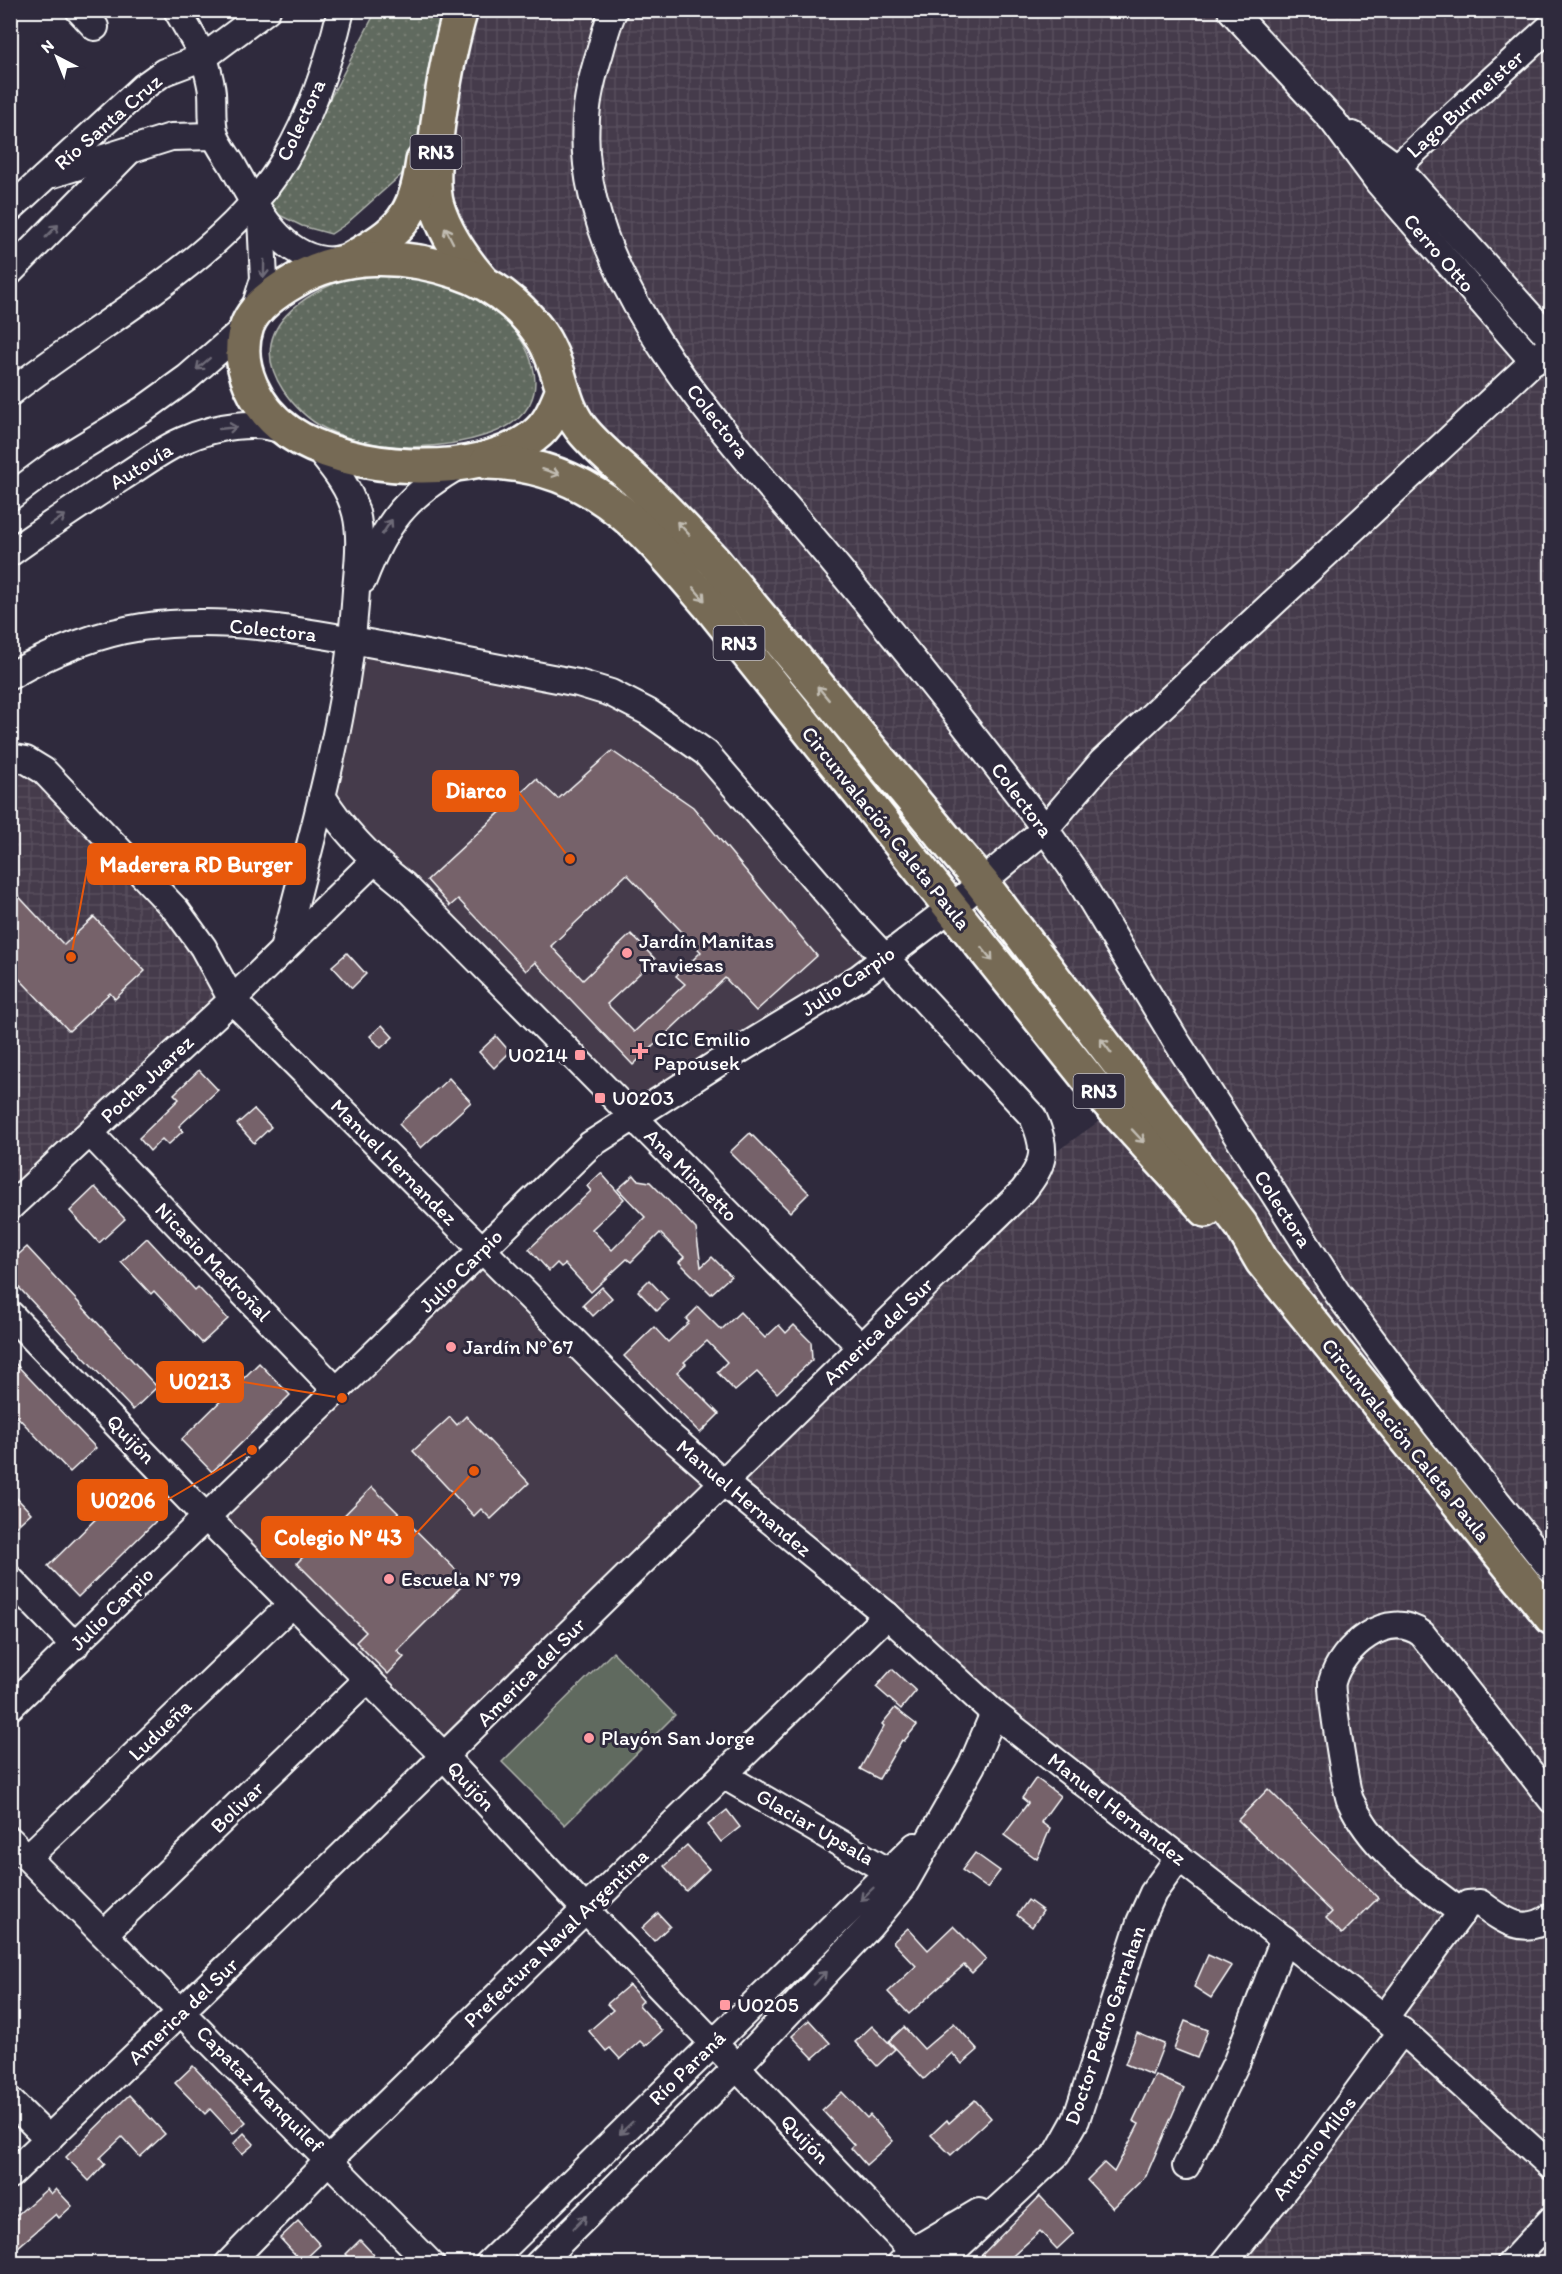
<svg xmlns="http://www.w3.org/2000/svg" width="1562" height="2274" viewBox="0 0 1562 2274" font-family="Itim,sans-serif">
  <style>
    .built { fill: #443b4b }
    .industrial { fill: url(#industrial-grid) }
    .grass { fill: url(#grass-dots); stroke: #b0b4ae; stroke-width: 1.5 }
    .green { fill: #616a5e; stroke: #b0b4ae; stroke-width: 1.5 }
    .building { fill: #76626b; stroke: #fff; stroke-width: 1.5; fill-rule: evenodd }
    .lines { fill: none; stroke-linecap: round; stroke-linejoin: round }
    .minor-casing { stroke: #fff; stroke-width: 30 }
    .highway-casing { stroke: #fff; stroke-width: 38 }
    .minor { stroke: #2f2a3d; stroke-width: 26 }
    .highway { stroke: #766a54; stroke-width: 33 }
    .oneway { stroke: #6d6a77 }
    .oneway2 { stroke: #c1bcb2 }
    .poi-dot { fill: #ff9aa2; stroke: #2f2a3d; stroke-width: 2 }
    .labels { text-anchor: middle; stroke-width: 6; stroke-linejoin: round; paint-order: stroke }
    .shield { fill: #2f2a3d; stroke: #c1bfc5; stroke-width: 1.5 }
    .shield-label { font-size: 20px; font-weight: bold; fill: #fff }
    .street-label { font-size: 21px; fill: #fff; stroke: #2f2a3d }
    .poi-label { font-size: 21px; fill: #fff; stroke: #2f2a3d; text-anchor: start }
    .leader { fill: none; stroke: #e8590c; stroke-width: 2 }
    .callout-dot { fill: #e8590c; stroke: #2f2a3d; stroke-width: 2 }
    .callout { fill: #e8590c; stroke: #e8590c; stroke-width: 2 }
    .callout-label { font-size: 22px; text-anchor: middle; font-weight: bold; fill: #fff }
  </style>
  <defs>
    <pattern id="industrial-grid" width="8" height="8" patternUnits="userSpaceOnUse" patternTransform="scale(1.5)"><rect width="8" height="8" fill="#443b4b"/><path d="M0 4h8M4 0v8" fill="none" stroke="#574f5d"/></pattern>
    <pattern id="grass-dots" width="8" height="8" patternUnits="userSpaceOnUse" patternTransform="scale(1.5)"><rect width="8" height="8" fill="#616a5e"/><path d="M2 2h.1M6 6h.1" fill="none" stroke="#798076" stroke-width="1.8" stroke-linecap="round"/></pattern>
  </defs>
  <rect width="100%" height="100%" fill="#2f2a3d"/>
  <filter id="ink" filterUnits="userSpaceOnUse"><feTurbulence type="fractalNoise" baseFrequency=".0167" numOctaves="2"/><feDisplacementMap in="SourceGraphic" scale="12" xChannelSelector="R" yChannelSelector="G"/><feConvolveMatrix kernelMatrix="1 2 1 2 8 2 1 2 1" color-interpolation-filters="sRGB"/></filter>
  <g filter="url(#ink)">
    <g class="built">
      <path d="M353,640l225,43 105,53 203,221 -253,161 -311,-322z"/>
      <path d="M482,1250l241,232 -279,275 -239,-241z"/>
    </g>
    <g class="industrial">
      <path d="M461,11h1090v333l-17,18 18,20 -1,1881h-327l177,-232 -678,-549 320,-321 72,-51 23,-21 -576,-697 -113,-158 6,-205z"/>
      <path d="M11,757l166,154 55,89 -221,207z"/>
    </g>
    <g class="grass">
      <path d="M376,11h64l-19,134 -20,30 -55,49 -15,10 -29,-8 -31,-15 -4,-12 31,-39z"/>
      <path d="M356,275c41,0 79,1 116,20 55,28 100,111 18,139 -51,17 -114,19 -164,-5 -17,-8 -33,-24 -43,-39 -40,-62 23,-98 73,-115z"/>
    </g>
    <path class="green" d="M613,1652l62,63 -110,110 -63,-63z"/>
    <g class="building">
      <path d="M612,751l81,56 124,149 -61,55 -31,-33 -92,87 -98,-103 -9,9 -68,-72 -8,7 -23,-26 109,-101 22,20zM627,874l74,78 -25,24 9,8 -51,48 -27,-28 48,-45 -24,-25 -48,46 -32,-34z"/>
      <path d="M10,887l54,58 30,-28 51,54 -30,28 -5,-6 -41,38 -59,-62z"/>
      <path d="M347,953l19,21 -14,14 -20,-22z"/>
      <path d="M382,1025l11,12 -12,11 -11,-12z"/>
      <path d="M496,1036l14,16 -16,16 -15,-16z"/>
      <path d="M199,1070l19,20 -39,36 4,5 -15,14 -6,-6 -12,12 -11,-13 40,-39 -5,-5z"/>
      <path d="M449,1078l22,24 -50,46 -22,-24z"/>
      <path d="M254,1109l17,18 -17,16 -17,-19z"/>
      <path d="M750,1133l59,60 -19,19 -60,-60z"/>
      <path d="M601,1173l23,26 -32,30 20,21 33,-33 -27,-28 16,-14 4,5 12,2 46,47 5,38 11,-10 19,19 -20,18 -32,-32 5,-5 -24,-24 -29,29 -4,-3 -36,33 -26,-28 -4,3 -4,-4 -8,8 -20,-22 62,-58 -4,-5z"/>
      <path d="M95,1187l30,32 -26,24 -29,-32z"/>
      <path d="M147,1238l48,52 3,-3 30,32 -26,24 -48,-52 -3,3 -30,-32z"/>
      <path d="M27,1247l130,140 -24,23 -123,-132v-16z"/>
      <path d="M649,1280l19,20 -11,11 -19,-20z"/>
      <path d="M602,1287l10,11 -19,18 -10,-11z"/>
      <path d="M698,1307l23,23 19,-18 25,26 14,-13 7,8 8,-8 17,17 1,18 -35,33 -20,-21 -22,19 -18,-19 10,-10 -20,-21 -23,21 2,2 -9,8 42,42 -19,19 -76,-77 30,-29 14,15 21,-20 -3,-3z"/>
      <path d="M10,1358l86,90 -26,24 -60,-63z"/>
      <path d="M259,1363l31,32 -78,77 -31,-32z"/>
      <path d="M466,1416l63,67 -38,36 -10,-10 -7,7 -61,-65 37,-34 7,8z"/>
      <path d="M372,1487l95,94 -70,70 7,6 -16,17 -32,-32 10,-10 -69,-69z"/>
      <path d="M126,1489l30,32 -78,76 -30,-31z"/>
      <path d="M10,1491l21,22 -21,19z"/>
      <path d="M892,1669l24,22 -15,18 -25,-22z"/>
      <path d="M895,1708l22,17 -13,16 -2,-1 -23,39 -19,-10 24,-43 -2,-2z"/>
      <path d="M1036,1778l24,18 -19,26 9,7 -13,30 -33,-24 24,-32 -6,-5z"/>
      <path d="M1268,1789l110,109 -36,36 -16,-16 6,-6 -94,-92z"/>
      <path d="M727,1810l13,17 -19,15 -13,-17z"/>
      <path d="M687,1845l22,24 -23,22 -22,-25z"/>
      <path d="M975,1853l25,18 -13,17 -25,-18z"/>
      <path d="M1028,1900l15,11 -11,16 -15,-12z"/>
      <path d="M658,1913l12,13 -16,15 -12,-13z"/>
      <path d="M953,1926l33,33 -14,14 -8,-8 -55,49 -21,-22 28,-26 -23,-24 15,-14 20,22z"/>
      <path d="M1208,1955l24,11 -21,32 -17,-11z"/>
      <path d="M629,1985l14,16 -4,4 23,26 -17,15 -5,-5 -20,18 -10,-11 -4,3 -17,-20 24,-21 -6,-6z"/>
      <path d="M809,2020l21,23 -17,15 -21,-22z"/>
      <path d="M1185,2021l23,9 -11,28 -23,-9z"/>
      <path d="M954,2023l24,27 -16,14 -10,-11 -28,26 -35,-38 15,-14 20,22z"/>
      <path d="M872,2026l23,23 -18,17 -22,-24z"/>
      <path d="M1137,2033l27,11 -12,31 -27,-11z"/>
      <path d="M193,2066l53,56 -13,12 -23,-25 -5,5 -30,-31z"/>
      <path d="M1155,2075l29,13 -38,88 -33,32 -26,-28 17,-17 10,9 25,-48 -6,-3z"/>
      <path d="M842,2092l25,26 3,-3 23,26 -27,24 -15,-17 3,-3 -32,-35z"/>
      <path d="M129,2095l36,39 -25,23 -18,-20 -22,21 5,6 -16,17 -23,-24z"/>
      <path d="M975,2100l16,18 -40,37 -20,-20 16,-15 2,3z"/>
      <path d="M244,2133l10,11 -12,10 -9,-10z"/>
      <path d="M47,2189l4,5 5,-5 16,17 -13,12 -3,-4 -46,40v-33z"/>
      <path d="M1040,2196l34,37 -17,16 -17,-18 -36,33h-31z"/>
      <path d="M298,2221l22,24 -18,17 -22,-24z"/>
      <path d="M360,2240l15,16 -8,8h-12l-9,-10z"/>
    </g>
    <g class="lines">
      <g class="minor-casing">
        <g id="minor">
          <path d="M79,10l16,17"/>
          <path d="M267,10l-63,47c3,12 7,24 8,36 1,14 -1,29 3,42 3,10 13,22 18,31 23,41 51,101 107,94"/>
          <path d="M614,10c-7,13 -10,28 -14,42 -7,22 -13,44 -14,67 -12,161 148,323 243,438 74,89 146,180 216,272l29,42 101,168 163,255 97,130 117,146"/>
          <path d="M1231,10l102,111 46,62 155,179"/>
          <path d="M1353,135l44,32 155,173"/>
          <path d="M53,174l118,-37 44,-1"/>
          <path d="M1386,177l166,-152"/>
          <path d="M10,209l133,-122 21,-15 40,-15 -27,-47"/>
          <path d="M10,272l120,-122"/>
          <path d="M253,314l11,-35 -3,-61"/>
          <path d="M10,393c87,-69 220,-138 275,-234 27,-46 44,-97 56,-149"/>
          <path d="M10,497l47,-35 87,-53 43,-31 60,-52"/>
          <path d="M10,553c36,-26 74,-51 111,-75 21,-13 41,-29 63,-38 31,-14 73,-21 104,-8"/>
          <path d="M363,580c22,-57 44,-85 97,-115"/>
          <path d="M10,676c40,-23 86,-42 132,-49 82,-12 168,5 248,20 63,12 126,24 188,36l33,10 37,19 58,41 144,167 183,197c14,33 13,45 -10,74 -339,326 -671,660 -1013,984"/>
          <path d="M10,757l16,3 18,11 133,140 26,36 29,53 429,428 62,54 164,133 107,98 420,328 138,126"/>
          <path d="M322,796c22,36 49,63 82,89l457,462"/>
          <path d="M283,950c30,-119 66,-238 73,-360 2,-25 6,-53 0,-77 -7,-27 -23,-45 -40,-66"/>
          <path d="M90,1133l247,258"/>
          <path d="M10,1207l222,-207 142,-139"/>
          <path d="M10,1314l195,202 233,234 148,160 339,354"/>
          <path d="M10,1579l65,67"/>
          <path d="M10,1707l580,-562 128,-82 142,-86 102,-78 83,-70 57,-67 450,-418"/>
          <path d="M723,1775l180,105"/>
          <path d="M10,1840l421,424"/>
          <path d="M28,1857l264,-253"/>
          <path d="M1462,1913c-43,-33 -89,-62 -112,-113 -4,-10 -20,-109 -18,-118 9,-35 56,-74 90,-48l130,166"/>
          <path d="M105,1933l263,-254"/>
          <path d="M1385,2017l83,-113 12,-1c23,17 44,34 72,13"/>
          <path d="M10,2101l39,38"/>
          <path d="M1186,2166l51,-105 47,-122"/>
          <path d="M228,2264l101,-104 558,-545"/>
          <path d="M488,2264l427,-418"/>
          <path d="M538,2264l199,-197 132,-140 33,-39 70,-123 22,-52"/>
          <path d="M900,2264l13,-13 66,-39"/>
          <path d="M939,2264l118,-110 19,-34 64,-198 13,-29 26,-36"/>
          <path d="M1224,2264l79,-98 99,-135"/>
          <path d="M1510,2264l42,-45"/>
        </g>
      </g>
      <g class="highway-casing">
        <g id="highway">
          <path d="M461,10c-13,41 -35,157 -24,196 9,29 25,52 45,75"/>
          <path d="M351,259c49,-28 64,-41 72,-98"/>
          <path d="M562,392c-7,17 -13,33 -28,44 -57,45 -187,36 -245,-4 -32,-22 -56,-67 -42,-106 7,-19 30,-35 46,-44 49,-31 112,-28 165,-10 38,12 78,45 93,82 12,28 13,55 33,78 18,21 39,37 58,55 25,23 48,48 71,73l269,323 259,342 21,36 290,357"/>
          <path d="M487,462c106,2 157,68 221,142l389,486 109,120"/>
        </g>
      </g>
      <use href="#minor" class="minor"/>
      <use href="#highway" class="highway"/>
    </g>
    <defs><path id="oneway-shaft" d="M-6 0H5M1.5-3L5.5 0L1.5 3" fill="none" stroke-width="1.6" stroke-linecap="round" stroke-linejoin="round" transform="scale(1.5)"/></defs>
    <g class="oneway">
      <use href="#oneway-shaft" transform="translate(52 231) rotate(-45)"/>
      <use href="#oneway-shaft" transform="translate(264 269) rotate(91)"/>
      <use href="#oneway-shaft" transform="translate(203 364) rotate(139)"/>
      <use href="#oneway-shaft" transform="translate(228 428) rotate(-6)"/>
      <use href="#oneway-shaft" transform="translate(58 520) rotate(-34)"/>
      <use href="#oneway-shaft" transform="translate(387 527) rotate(-56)"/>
      <use href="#oneway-shaft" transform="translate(867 1894) rotate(136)"/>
      <use href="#oneway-shaft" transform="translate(820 1978) rotate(-47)"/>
      <use href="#oneway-shaft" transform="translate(626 2128) rotate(136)"/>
      <use href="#oneway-shaft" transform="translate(580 2222) rotate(-45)"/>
    </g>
    <g class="oneway2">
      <use href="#oneway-shaft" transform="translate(449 235) rotate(-117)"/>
      <use href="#oneway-shaft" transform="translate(551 472) rotate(18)"/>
      <use href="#oneway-shaft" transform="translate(683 528) rotate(-133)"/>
      <use href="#oneway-shaft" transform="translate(699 594) rotate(49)"/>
      <use href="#oneway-shaft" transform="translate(823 693) rotate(-130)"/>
      <use href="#oneway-shaft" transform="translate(987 954) rotate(51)"/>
      <use href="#oneway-shaft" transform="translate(1106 1046) rotate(-127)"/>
      <use href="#oneway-shaft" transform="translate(1138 1136) rotate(47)"/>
    </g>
  </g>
  <g class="poi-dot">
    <circle cx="627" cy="953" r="6"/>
    <path d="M637 1042h6v6h6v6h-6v6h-6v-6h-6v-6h6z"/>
    <rect x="574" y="1049" width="12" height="12" rx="3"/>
    <rect x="594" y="1092" width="12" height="12" rx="3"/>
    <circle cx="451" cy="1347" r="6"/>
    <circle cx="389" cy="1579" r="6"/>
    <circle cx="589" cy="1738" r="6"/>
    <rect x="719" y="1999" width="12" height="12" rx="3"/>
  </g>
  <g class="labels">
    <g class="shield">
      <rect x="410.5" y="135" width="51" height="34" rx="4.5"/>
      <rect x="713.5" y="626" width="51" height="34" rx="4.5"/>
      <rect x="1073.5" y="1074" width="51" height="34" rx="4.5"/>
    </g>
    <g class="shield-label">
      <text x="436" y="159">RN3</text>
      <text x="739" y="650">RN3</text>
      <text x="1099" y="1098">RN3</text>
    </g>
    <g class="street-label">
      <text transform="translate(1465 104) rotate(-42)" y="7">Lago Burmeister</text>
      <text transform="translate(301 120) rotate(-65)" y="7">Colectora</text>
      <text transform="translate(108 122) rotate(-41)" y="7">Río Santa Cruz</text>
      <text transform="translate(1439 253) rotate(49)" y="7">Cerro Otto</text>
      <text transform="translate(718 421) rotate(52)" y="7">Colectora</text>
      <text transform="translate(141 466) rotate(-32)" y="7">Autovía</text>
      <text transform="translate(273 630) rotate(6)" y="7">Colectora</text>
      <text transform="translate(1022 800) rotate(53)" y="7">Colectora</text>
      <text transform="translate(886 828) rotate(51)" y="7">Circunvalación Caleta Paula</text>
      <text transform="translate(848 981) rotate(-34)" y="7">Julio Carpio</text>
      <text transform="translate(147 1079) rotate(-43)" y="7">Pocha Juarez</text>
      <text transform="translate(394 1162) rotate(45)" y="7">Manuel Hernandez</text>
      <text transform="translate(691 1175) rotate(45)" y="7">Ana Minnetto</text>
      <text transform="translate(1283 1209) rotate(57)" y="7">Colectora</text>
      <text transform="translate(213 1262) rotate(46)" y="7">Nicasio Madroñal</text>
      <text transform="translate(461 1271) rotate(-45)" y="7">Julio Carpio</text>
      <text transform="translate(878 1331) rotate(-44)" y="7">America del Sur</text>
      <text transform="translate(131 1439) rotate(46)" y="7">Quijón</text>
      <text transform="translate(1406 1440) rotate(51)" y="7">Circunvalación Caleta Paula</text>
      <text transform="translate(744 1498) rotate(40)" y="7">Manuel Hernandez</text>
      <text transform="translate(112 1609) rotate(-45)" y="7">Julio Carpio</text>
      <text transform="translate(531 1672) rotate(-45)" y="7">America del Sur</text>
      <text transform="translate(160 1730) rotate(-44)" y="7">Ludueña</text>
      <text transform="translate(471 1786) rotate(47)" y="7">Quijón</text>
      <text transform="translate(237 1807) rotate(-44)" y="7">Bolivar</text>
      <text transform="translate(1117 1809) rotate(38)" y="7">Manuel Hernandez</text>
      <text transform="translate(815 1827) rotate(30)" y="7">Glaciar Upsala</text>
      <text transform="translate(556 1938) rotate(-44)" y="7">Prefectura Naval Argentina</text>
      <text transform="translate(183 2011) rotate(-44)" y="7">America del Sur</text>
      <text transform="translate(1105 2025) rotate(-71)" y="7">Doctor Pedro Garrahan</text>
      <text transform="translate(687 2068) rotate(-44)" y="7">Río Paraná</text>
      <text transform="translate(260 2089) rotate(45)" y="7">Capataz Manquilef</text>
      <text transform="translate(805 2139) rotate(46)" y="7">Quijón</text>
      <text transform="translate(1314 2148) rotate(-53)" y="7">Antonio Milos</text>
    </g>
    <g class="poi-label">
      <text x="639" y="948">Jardín Manitas<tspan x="639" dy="24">Traviesas</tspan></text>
      <text x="654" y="1046">CIC Emilio<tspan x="654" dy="24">Papousek</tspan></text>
      <text x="568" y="1062" text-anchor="end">U0214</text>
      <text x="612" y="1105">U0203</text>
      <text x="463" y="1354">Jardín Nº 67</text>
      <text x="401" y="1586">Escuela N° 79</text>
      <text x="601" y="1745">Playón San Jorge</text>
      <text x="737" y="2012">U0205</text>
    </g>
  </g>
  <path class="leader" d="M570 859L518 791M71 957L88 864M342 1398L243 1382M252 1450L167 1500M474 1471L413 1537"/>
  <g class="callout-dot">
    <circle cx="570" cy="859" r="6"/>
    <circle cx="71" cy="957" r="6"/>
    <circle cx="342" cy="1398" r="6"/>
    <circle cx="252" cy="1450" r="6"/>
    <circle cx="474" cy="1471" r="6"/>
  </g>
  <g class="callout">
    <rect x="433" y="771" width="85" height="40" rx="6"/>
    <rect x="88" y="844" width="217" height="40" rx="6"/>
    <rect x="157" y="1362" width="86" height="40" rx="6"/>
    <rect x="78" y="1480" width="89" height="40" rx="6"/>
    <rect x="262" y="1517" width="151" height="40" rx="6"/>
  </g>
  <g class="callout-label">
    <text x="476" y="798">Diarco</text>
    <text x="196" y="872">Maderera RD Burger</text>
    <text x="200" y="1389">U0213</text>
    <text x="123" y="1508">U0206</text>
    <text x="338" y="1545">Colegio Nº 43</text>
  </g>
  <rect width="1562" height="2274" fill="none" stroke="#2f2a3d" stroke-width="36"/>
  <rect x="18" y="18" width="1526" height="2238" fill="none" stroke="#fff" stroke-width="2" filter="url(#ink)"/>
  <g transform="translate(57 57) rotate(318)" stroke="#2f2a3d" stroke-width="4.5" paint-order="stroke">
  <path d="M0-4.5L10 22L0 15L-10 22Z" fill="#ffffff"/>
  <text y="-9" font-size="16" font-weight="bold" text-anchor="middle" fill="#ffffff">N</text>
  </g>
</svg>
